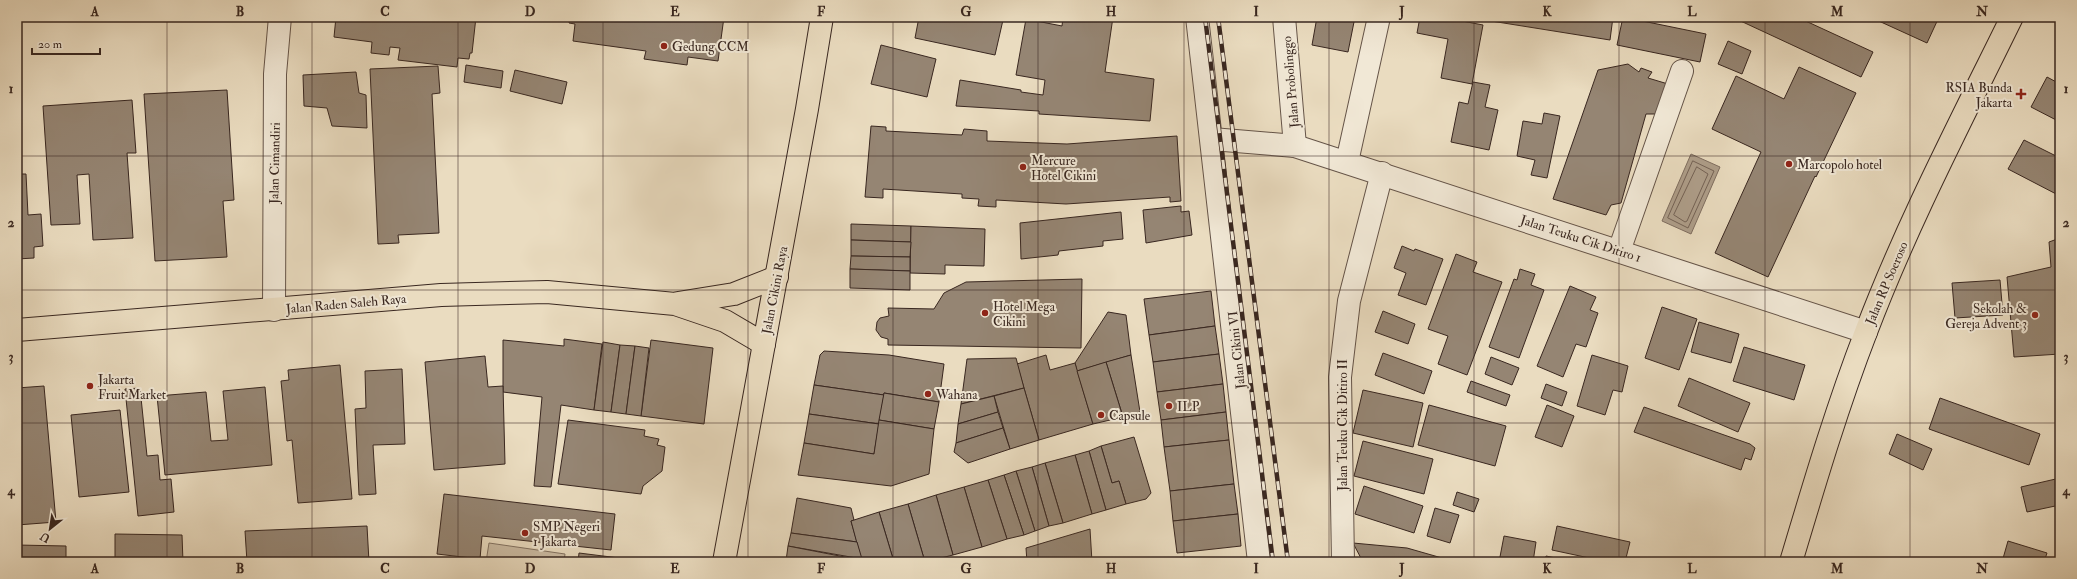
<svg xmlns="http://www.w3.org/2000/svg" width="2077" height="579" viewBox="0 0 2077 579" font-family="'IM FELL Double Pica',serif">
  <style>
    .green { fill: #ccbda5; stroke: #827262 }
    .water { fill: #ae9e8a; stroke: #7f6e60 }
    .lines { fill: none; stroke-linecap: round; stroke-linejoin: round }
    .shore { stroke: #746255; stroke-width: 1 }
    .building { fill: #958573; stroke: #392720 }
    .minor-casing { stroke: #655448; stroke-width: 24 }
    .major-casing { stroke: #392720; stroke-width: 24 }
    .minor { stroke: #f1e8d6; stroke-width: 22 }
    .major { stroke: #eadcc0; stroke-width: 22 }
    .rail-casing { stroke: #392720; stroke-width: 4.5 }
    .rail { stroke: #f1e8d6; stroke-width: 3; stroke-dasharray: 9; stroke-linecap: butt }
    .grid { fill: none; stroke: #392720; stroke-width: 1; stroke-opacity: 0.55 }
    .poi-dot { fill: #8f2418; stroke: #f1e8d6; stroke-width: 1.5 }
    .labels { text-anchor: middle; stroke-width: 4; stroke-linejoin: round; paint-order: stroke }
    .poi-label { font-size: 13px; fill: #392720; stroke: #f1e8d6; text-anchor: start }
    .street-label { font-size: 13px; fill: #392720; stroke: #f1e8d6 }
    .neatline { fill: none; stroke: #392720; stroke-width: 1.5 }
    .grid-label { font-size: 13px; text-anchor: middle; font-weight: bold; fill: #392720 }
  </style>
  <rect width="100%" height="100%" fill="#eadcc0"/>
  <filter id="stains"><feTurbulence type="fractalNoise" baseFrequency=".005" numOctaves="4"/><feColorMatrix values="0 0 0 0 .2 0 0 0 0 .09 0 0 0 0 .02 0 0 0 .5 -.17"/></filter>
  <radialGradient id="worn" r=".72"><stop offset=".6" stop-color="#630" stop-opacity="0"/><stop offset="1" stop-color="#630" stop-opacity=".3"/></radialGradient>
  <path class="green" d="M489,543l76,11 -1,8h-78z"/>
  <path class="water" d="M1691,154l29,13 -29,67 -29,-13z"/>
  <g class="lines">
    <g class="shore">
      <path d="M1693,161l21,10 -26,57 -20,-10z"/>
      <path d="M1697,167l11,7 -21,47 -2,1 -11,-7z"/>
    </g>
  </g>
  <g class="building">
    <path d="M336,17h140l-4,36h-2l-1,6 -11,-1 -1,9 -59,-7 2,-12 -10,-1 -1,8 -18,-2 1,-11 -38,-5z"/>
    <path d="M570,17h154l-6,44 -30,-4 -1,8 -43,-6 2,-8 -73,-10 2,-17 -6,-1z"/>
    <path d="M919,17h70l14,3 -8,35 -80,-17z"/>
    <path d="M1063,17h50l-8,55 49,7 -4,42 -111,-7v-3l-83,-5 4,-26 61,10v2l22,3 2,-15 -29,-5 10,-56 36,7z"/>
    <path d="M1317,17h38l-7,35 -36,-7z"/>
    <path d="M1420,17h21l42,8 -11,59 -31,-6 7,-39 -31,-6z"/>
    <path d="M1491,17h122l-3,23 -119,-19z"/>
    <path d="M1623,17l83,17 -6,28 -83,-17z"/>
    <path d="M1732,17h65l76,35 -12,25z"/>
    <path d="M1870,17h69l-12,26z"/>
    <path d="M1728,41l23,10 -9,23 -24,-10z"/>
    <path d="M881,45l55,14 -9,38 -56,-13z"/>
    <path d="M1628,64l11,8 2,-4 11,4 -4,6 20,6 -12,30h-10l-25,89 -10,2 -5,10 -53,-16 45,-129z"/>
    <path d="M466,65l37,6 -2,17 -37,-6z"/>
    <path d="M438,66l2,27 -8,1 7,139 -41,2 1,8 -21,1 -8,-175z"/>
    <path d="M1799,67l57,26 -40,84 -1,-1 -47,101 -53,-24 46,-101 -49,-23 24,-53 48,23z"/>
    <path d="M515,70l52,12 -5,22 -52,-13z"/>
    <path d="M356,72l3,21 7,2 1,33 -35,-2 -5,-18 -23,-2 -1,-31z"/>
    <path d="M2047,77l13,7v38l-29,-15z"/>
    <path d="M1473,82l17,3 -5,22 13,3 -9,40 -38,-8 8,-40 9,2z"/>
    <path d="M227,90l7,110 -11,1 4,56 -72,4 -11,-167z"/>
    <path d="M132,100l4,53h-9l6,85 -40,2 -4,-66 -12,1 3,49 -29,1 -8,-119z"/>
    <path d="M1544,113l16,3 -13,62 -16,-3 4,-15 -18,-4 6,-35 19,3z"/>
    <path d="M871,126l15,1v4l76,4 2,-6 23,2v10l80,3 110,-8 4,65 -11,1v-5l-104,7 -70,-4v7l-18,-1 1,-7 -17,-1v-4l-79,-5v9l-18,-1z"/>
    <path d="M2024,140l36,18v38l-52,-27z"/>
    <path d="M17,174h9l2,41 13,-1 2,32 -9,1v11l-17,1z"/>
    <path d="M1181,206v6l8,-1 3,24 -46,8 -3,-33z"/>
    <path d="M1121,212l2,27 -20,2v5l-44,5 -1,4 -37,4 -1,-36z"/>
    <path d="M851,224l60,2v16l-60,-2z"/>
    <path d="M911,226l74,3 -1,37 -39,-1v9l-35,-1z"/>
    <path d="M2060,238v116l-46,3 -7,-80 44,-10 -2,-25z"/>
    <path d="M851,240l60,2 -1,15 -59,-1z"/>
    <path d="M1402,246l12,5 1,-2 28,10 -17,46 -28,-10 8,-22 -12,-5z"/>
    <path d="M1456,254l21,8 -4,10 29,10 -35,93 -29,-11 10,-28 -20,-7z"/>
    <path d="M851,256l59,1v14l-60,-2z"/>
    <path d="M850,269l60,2v19l-60,-2z"/>
    <path d="M1520,269l15,5 -4,11 13,5 -25,68 -30,-11 25,-68 3,1z"/>
    <path d="M1082,279l-1,69 -193,-3v-6l-7,-2 -5,-7 1,-8 3,-4 9,-2 -1,-8 46,1 10,-16 22,-11z"/>
    <path d="M2000,280l3,35 -48,3 -3,-35z"/>
    <path d="M1570,286l26,11 -6,13 8,3 -12,34 -10,-3 -13,33 -26,-11z"/>
    <path d="M1211,291l4,35 -66,9 -5,-36z"/>
    <path d="M1662,307l35,12 -18,51 -34,-12z"/>
    <path d="M1383,311l32,13 -7,20 -33,-12z"/>
    <path d="M1108,312l18,3 5,40 -54,16 -2,-8z"/>
    <path d="M1699,322l40,12 -8,29 -40,-11z"/>
    <path d="M1215,326l4,28 -66,8 -4,-27z"/>
    <path d="M564,339l38,5 -8,66 -33,-5 -10,82 -17,-1 8,-89 -39,-5v-52l61,6z"/>
    <path d="M651,340l62,8 -9,76 -63,-8z"/>
    <path d="M603,342l17,3 -9,67 -17,-2z"/>
    <path d="M620,345l15,1 -9,68 -15,-2z"/>
    <path d="M635,346l14,2 -8,68 -15,-2z"/>
    <path d="M1744,347l61,18 -11,35 -61,-19z"/>
    <path d="M824,351l65,4 55,9 -5,38 -55,-9v2l-70,-10 6,-30z"/>
    <path d="M1383,353l49,18 -8,23 -49,-19z"/>
    <path d="M1219,354l4,30 -66,8 -4,-30z"/>
    <path d="M1046,355l4,15 25,-7 18,61 -54,16 -22,-76z"/>
    <path d="M1131,355l9,57 -17,5 -17,-55z"/>
    <path d="M1592,355l36,11 -6,26 -9,-2 -8,25 -28,-9z"/>
    <path d="M485,356l3,31 15,-1 2,78 -71,6 -9,-108z"/>
    <path d="M1491,357l28,11 -7,17 -27,-11z"/>
    <path d="M1016,358l8,30 -63,16 6,-45z"/>
    <path d="M1106,362l17,55 -30,7 -16,-53z"/>
    <path d="M340,365l12,134 -54,4 -6,-63 -5,1 -6,-60 8,-1 -1,-10z"/>
    <path d="M402,369l3,75 -32,1 3,49 -17,1 -4,-86 11,-1 -1,-37z"/>
    <path d="M1689,378l61,25 -12,29 -60,-26z"/>
    <path d="M1471,381l39,14 -4,11 -39,-14z"/>
    <path d="M1223,384l3,28 -65,8 -4,-28z"/>
    <path d="M1546,384l21,8 -5,14 -21,-8z"/>
    <path d="M814,385l70,10 -5,29 -70,-10z"/>
    <path d="M44,386l12,136 -39,3v-137z"/>
    <path d="M265,387l7,78 -107,10 -8,-79 49,-4 5,49 17,-1 -5,-49z"/>
    <path d="M140,388l7,68 11,-1 2,25 11,-1 3,33 -36,4 -13,-127z"/>
    <path d="M1024,388l15,52 -29,9 -16,-53z"/>
    <path d="M1363,390l60,13 -10,44 -60,-14z"/>
    <path d="M884,393l55,9 -5,27 -55,-9z"/>
    <path d="M994,396l4,16 -40,12 3,-20z"/>
    <path d="M1940,398l100,36 -11,31 -100,-36z"/>
    <path d="M1429,405l77,21 -11,40 -77,-21z"/>
    <path d="M1547,405l27,11 -12,31 -27,-10z"/>
    <path d="M1644,407l106,37 5,4 -4,12 -6,-2 -4,12 -107,-38z"/>
    <path d="M120,410l9,82 -50,5 -8,-82z"/>
    <path d="M998,412l5,16 -47,15 2,-19z"/>
    <path d="M1226,412l3,28 -65,7 -3,-27z"/>
    <path d="M809,414l70,10 -5,30 -70,-11z"/>
    <path d="M568,420l77,10 -1,6 15,3 -2,6 8,2 -3,24 -19,15 -2,8 -83,-10z"/>
    <path d="M879,420l55,9 -5,45 -38,12 -93,-11 6,-32 70,11z"/>
    <path d="M1003,428l7,21 -42,14 -14,-11 2,-9z"/>
    <path d="M1897,434l35,15 -9,21 -34,-16z"/>
    <path d="M1134,437l17,56 -5,6 -20,5 -7,-23 -7,2 -11,-37z"/>
    <path d="M1229,440l5,44 -64,7 -6,-44z"/>
    <path d="M1363,441l70,18 -9,35 -70,-18z"/>
    <path d="M1101,446l11,37 7,-2 7,23 -20,6 -17,-59z"/>
    <path d="M1089,451l17,59 -14,4 -17,-59z"/>
    <path d="M1075,455l17,59 -29,9 -18,-60z"/>
    <path d="M1045,463l18,60 -14,3 -17,-59z"/>
    <path d="M1032,467l17,59 -14,5 -19,-60z"/>
    <path d="M1016,471l19,60 -11,4 -20,-60z"/>
    <path d="M1004,475l20,60 -17,4 -19,-59z"/>
    <path d="M2060,478v27l-33,7 -6,-25z"/>
    <path d="M988,480l19,59 -25,8 -18,-60z"/>
    <path d="M1234,484l4,30 -65,7 -3,-30z"/>
    <path d="M1364,486l59,20 -9,27 -59,-19z"/>
    <path d="M964,487l18,60 -29,8 -17,-60z"/>
    <path d="M1457,492l22,7 -5,13 -21,-7z"/>
    <path d="M444,494l171,20 -4,36 -129,-14 -2,23 -43,-5z"/>
    <path d="M936,495l17,60 -28,7 -17,-58z"/>
    <path d="M797,498l54,10 3,12 -3,1 6,21 -66,-9z"/>
    <path d="M908,504l17,58h-31l-15,-50z"/>
    <path d="M1435,508l24,7 -9,28 -23,-7z"/>
    <path d="M879,512l15,50h-32l-11,-41z"/>
    <path d="M1238,514l3,32 -64,7 -4,-32z"/>
    <path d="M367,526l2,36h-122l-2,-31z"/>
    <path d="M1557,526l73,16 -5,20h-17l-56,-12z"/>
    <path d="M1090,529l2,33h-65l-1,-14z"/>
    <path d="M791,533l66,9 5,17 -74,-13z"/>
    <path d="M115,534l67,1 1,27h-68z"/>
    <path d="M1504,536l32,6 -3,20h-34z"/>
    <path d="M2008,541l39,12 -3,9h-42z"/>
    <path d="M1353,543l54,5 49,14h-93z"/>
    <path d="M17,545l49,1v16h-49z"/>
    <path d="M788,546l62,12v4l-64,-1z"/>
    <path d="M579,553l40,5v4h-41z"/>
    <path d="M1546,556l29,6h-30z"/>
  </g>
  <g class="lines">
    <g class="minor-casing">
      <g id="minor">
        <path d="M1197,17l62,545"/>
        <path d="M1284,17l11,129"/>
        <path d="M1212,139l83,7 571,186"/>
        <path d="M1347,162l32,-145"/>
        <path d="M1619,251l63,-180"/>
        <path d="M274,310l1,-236 5,-57"/>
        <path d="M1343,562l-3,-185 9,-76 33,-128"/>
      </g>
    </g>
    <g class="major-casing">
      <g id="major">
        <path d="M678,303l56,-9 43,-17"/>
        <path d="M17,330l424,-35 106,-3 128,12 50,17 39,23"/>
        <path d="M724,562l83,-453 15,-92"/>
        <path d="M1791,562c23,-77 46,-155 75,-230 41,-108 95,-211 146,-315"/>
      </g>
    </g>
    <use href="#minor" class="minor"/>
    <use href="#major" class="major"/>
    <g class="rail-casing">
      <g id="rail">
        <path d="M1205,17l68,545"/>
        <path d="M1218,17l70,545"/>
      </g>
    </g>
    <use href="#rail" class="rail"/>
  </g>
  <path class="grid" d="M167,17v545M312,17v545M458,17v545M603,17v545M748,17v545M893,17v545M1038,17v545M1184,17v545M1329,17v545M1474,17v545M1619,17v545M1765,17v545M1910,17v545M17,156h2043M17,290h2043M17,423h2043"/>
  <g class="poi-dot">
    <circle cx="664" cy="46" r="4"/>
    <path d="M2019 88h4v4h4v4h-4v4h-4v-4h-4v-4h4z"/>
    <circle cx="1789" cy="164" r="4"/>
    <circle cx="1023" cy="167" r="4"/>
    <circle cx="985" cy="313" r="4"/>
    <circle cx="2035" cy="315" r="4"/>
    <circle cx="90" cy="386" r="4"/>
    <circle cx="928" cy="394" r="4"/>
    <circle cx="1169" cy="406" r="4"/>
    <circle cx="1101" cy="415" r="4"/>
    <circle cx="525" cy="533" r="4"/>
  </g>
  <g class="labels">
    <g class="poi-label">
      <text x="672" y="51">Gedung CCM</text>
      <text x="2012" y="92" text-anchor="end">RSIA Bunda<tspan x="2012" dy="15">Jakarta</tspan></text>
      <text x="1031" y="165">Mercure<tspan x="1031" dy="15">Hotel Cikini</tspan></text>
      <text x="1797" y="169">Marcopolo hotel</text>
      <text x="993" y="311">Hotel Mega<tspan x="993" dy="15">Cikini</tspan></text>
      <text x="2027" y="313" text-anchor="end">Sekolah &amp;<tspan x="2027" dy="15">Gereja Advent 3</tspan></text>
      <text x="98" y="384">Jakarta<tspan x="98" dy="15">Fruit Market</tspan></text>
      <text x="936" y="399">Wahana</text>
      <text x="1177" y="411">ILP</text>
      <text x="1109" y="420">Capsule</text>
      <text x="533" y="531">SMP Negeri<tspan x="533" dy="15">1 Jakarta</tspan></text>
    </g>
    <g class="street-label">
      <text transform="translate(1290 82) rotate(-95)" y="5">Jalan Probolinggo</text>
      <text transform="translate(274 163) rotate(-89)" y="5">Jalan Cimandiri</text>
      <text transform="translate(1581 238) rotate(18)" y="5">Jalan Teuku Cik Ditiro 1</text>
      <text transform="translate(1886 283) rotate(-67)" y="5">Jalan RP Soeroso</text>
      <text transform="translate(774 290) rotate(-79)" y="5">Jalan Cikini Raya</text>
      <text transform="translate(346 303) rotate(-5)" y="5">Jalan Raden Saleh Raya</text>
      <text transform="translate(1236 350) rotate(-96)" y="5">Jalan Cikini VI</text>
      <text transform="translate(1342 425) rotate(-90)" y="5">Jalan Teuku Cik Ditiro II</text>
    </g>
  </g>
  <rect width="2077" height="579" fill="none" stroke="#eadcc0" stroke-width="44"/>
  <g transform="translate(50 529) rotate(210)" stroke="#f1e8d6" stroke-width="3" paint-order="stroke">
  <path d="M0-3L7 15L0 10L-7 15Z" fill="#392720"/>
  <text y="-6" font-size="11" font-weight="bold" text-anchor="middle" fill="#392720">U</text>
  </g>
  <path d="M32 48v6h68v-6" fill="none" stroke="#392720" stroke-width="2"/>
  <text x="38" y="48" font-size="12" fill="#392720" stroke="#f1e8d6" stroke-width="3" paint-order="stroke">20 m</text>
  <rect x="22" y="22" width="2033" height="535" class="neatline"/>
  <g class="grid-label">
    <text x="95" y="16">A</text>
    <text x="240" y="16">B</text>
    <text x="385" y="16">C</text>
    <text x="530" y="16">D</text>
    <text x="675" y="16">E</text>
    <text x="821" y="16">F</text>
    <text x="966" y="16">G</text>
    <text x="1111" y="16">H</text>
    <text x="1256" y="16">I</text>
    <text x="1402" y="16">J</text>
    <text x="1547" y="16">K</text>
    <text x="1692" y="16">L</text>
    <text x="1837" y="16">M</text>
    <text x="1982" y="16">N</text>
    <text x="11" y="93">1</text>
    <text x="2066" y="93">1</text>
    <text x="11" y="227">2</text>
    <text x="2066" y="227">2</text>
    <text x="11" y="361">3</text>
    <text x="2066" y="361">3</text>
    <text x="11" y="495">4</text>
    <text x="2066" y="495">4</text>
    <text x="95" y="573">A</text>
    <text x="240" y="573">B</text>
    <text x="385" y="573">C</text>
    <text x="530" y="573">D</text>
    <text x="675" y="573">E</text>
    <text x="821" y="573">F</text>
    <text x="966" y="573">G</text>
    <text x="1111" y="573">H</text>
    <text x="1256" y="573">I</text>
    <text x="1402" y="573">J</text>
    <text x="1547" y="573">K</text>
    <text x="1692" y="573">L</text>
    <text x="1837" y="573">M</text>
    <text x="1982" y="573">N</text>
  </g>
  <rect width="100%" height="100%" filter="url(#stains)"/>
  <rect width="100%" height="100%" fill="url(#worn)"/>
</svg>
